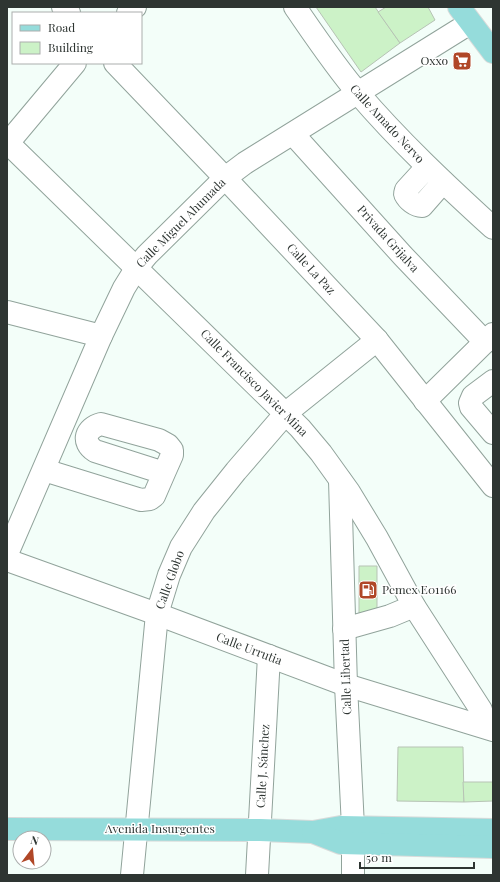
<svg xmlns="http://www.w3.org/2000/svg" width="500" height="882" viewBox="0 0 500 882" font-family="'Playfair Display',serif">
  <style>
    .building { fill: #ccf2c7; stroke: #b7c3b5 }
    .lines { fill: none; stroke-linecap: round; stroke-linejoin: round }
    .minor-casing { stroke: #91a39b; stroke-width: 24 }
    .major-casing { stroke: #d9dbda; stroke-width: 24 }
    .minor { stroke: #fff; stroke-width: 22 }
    .major { stroke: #95dcdb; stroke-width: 22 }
    .labels { text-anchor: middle; stroke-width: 3; stroke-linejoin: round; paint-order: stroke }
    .poi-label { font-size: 12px; fill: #2e3532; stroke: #fff; text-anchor: end }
    .street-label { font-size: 12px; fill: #2e3532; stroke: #fff }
  </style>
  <rect width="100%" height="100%" fill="#f3fef9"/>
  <g class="building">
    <path d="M316,7h59l25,36 -39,29z"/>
    <path d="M386,7h42l7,13 -35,23 -22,-31z"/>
    <path d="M359,566h18v50l-18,-1z"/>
    <path d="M398,747h65l1,55 -67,-1z"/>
    <path d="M463,782h30v19l-29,1z"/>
  </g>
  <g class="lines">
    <g class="minor-casing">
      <g id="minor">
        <path d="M63,7l6,6"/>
        <path d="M295,7c20,29 40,59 63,86 41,48 88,92 135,135"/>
        <path d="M128,13l7,-6"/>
        <path d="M115,63l110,115 152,162 116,146"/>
        <path d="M293,134l110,122 82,86"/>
        <path d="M7,142l293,286 21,25 28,39 28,46 37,68 67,104 5,17"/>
        <path d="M8,143l67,-80"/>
        <path d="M427,167l-21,23 -1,4c3,6 10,12 17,12l21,-24"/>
        <path d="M7,312l94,24"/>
        <path d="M493,381l-20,15 -3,7 1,4 22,26"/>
        <path d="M425,401l68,-67"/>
        <path d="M44,470l97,30 9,-1 4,-3 10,-23 8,-18v-5l-4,-5 -9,-5 -58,-16c-15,4 -20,18 -6,27l69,22"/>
        <path d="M340,480l6,205 7,142v48"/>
        <path d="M7,554l94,-218 23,-48 13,-21 10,-12 78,-77 20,-15 225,-140"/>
        <path d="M7,560l150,54 189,71 147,45"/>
        <path d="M344,629l46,-13 24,-10"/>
        <path d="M132,875l25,-261 12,-39 12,-28 23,-36 32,-40 50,-58 91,-73"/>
        <path d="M257,875l12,-219"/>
      </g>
    </g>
    <g class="major-casing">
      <g id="major">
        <path d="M459,7l34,45"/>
        <path d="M7,829l253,1 53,2 28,-5 152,3"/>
        <path d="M313,832l28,11 152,4"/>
      </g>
    </g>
    <use href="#minor" class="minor"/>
    <use href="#major" class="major"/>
  </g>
  <defs>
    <g id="supermarket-square" transform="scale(1)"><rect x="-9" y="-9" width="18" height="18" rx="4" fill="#b04727" stroke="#fff"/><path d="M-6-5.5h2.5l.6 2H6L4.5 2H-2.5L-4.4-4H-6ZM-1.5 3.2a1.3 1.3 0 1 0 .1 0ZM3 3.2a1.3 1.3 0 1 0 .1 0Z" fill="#fff"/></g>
    <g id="fuel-square" transform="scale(1)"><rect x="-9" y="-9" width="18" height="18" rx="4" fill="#b04727" stroke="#fff"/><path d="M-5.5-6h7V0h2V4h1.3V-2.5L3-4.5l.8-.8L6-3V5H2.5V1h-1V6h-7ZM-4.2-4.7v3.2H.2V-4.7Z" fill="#fff"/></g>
  </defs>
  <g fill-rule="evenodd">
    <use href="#supermarket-square" x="462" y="61"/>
    <use href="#fuel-square" x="368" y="590"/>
  </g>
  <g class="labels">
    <g class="poi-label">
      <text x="448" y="65">Oxxo</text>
      <text x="382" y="594" text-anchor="start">Pemex E01166</text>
    </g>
    <g class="street-label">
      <text transform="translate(387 124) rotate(47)" y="4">Calle Amado Nervo</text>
      <text transform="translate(181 223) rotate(-45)" y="4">Calle Miguel Ahumada</text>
      <text transform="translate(388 239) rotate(48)" y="4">Privada Grijalva</text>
      <text transform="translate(311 269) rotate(47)" y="4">Calle La Paz</text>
      <text transform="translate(254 383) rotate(45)" y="4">Calle Francisco Javier Mina</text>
      <text transform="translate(170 580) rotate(-70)" y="4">Calle Globo</text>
      <text transform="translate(249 649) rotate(21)" y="4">Calle Urrutia</text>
      <text transform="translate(346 677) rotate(-92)" y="4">Calle Libertad</text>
      <text transform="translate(263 766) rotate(-87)" y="4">Calle J. Sánchez</text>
      <text x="160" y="833">Avenida Insurgentes</text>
    </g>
  </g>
  <rect width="500" height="882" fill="none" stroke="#2e3532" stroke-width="16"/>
  <rect x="12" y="12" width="130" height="52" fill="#ffffff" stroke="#abaead"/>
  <rect x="20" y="25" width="20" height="6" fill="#95dcdb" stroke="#abaead"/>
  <text x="48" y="32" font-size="12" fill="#2e3532">Road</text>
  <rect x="20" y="42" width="20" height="12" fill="#ccf2c7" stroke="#abaead"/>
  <text x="48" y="52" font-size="12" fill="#2e3532">Building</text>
  <g transform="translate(32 850) rotate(16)"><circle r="19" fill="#ffffff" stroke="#abaead"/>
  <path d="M0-3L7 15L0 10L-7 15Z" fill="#b04727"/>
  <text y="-6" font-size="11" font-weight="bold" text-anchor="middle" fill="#2e3532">N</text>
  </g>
  <path d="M360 862v6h114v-6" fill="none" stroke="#2e3532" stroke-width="2"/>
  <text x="366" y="862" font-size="12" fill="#2e3532" stroke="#ffffff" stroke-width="3" paint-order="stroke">50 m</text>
</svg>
